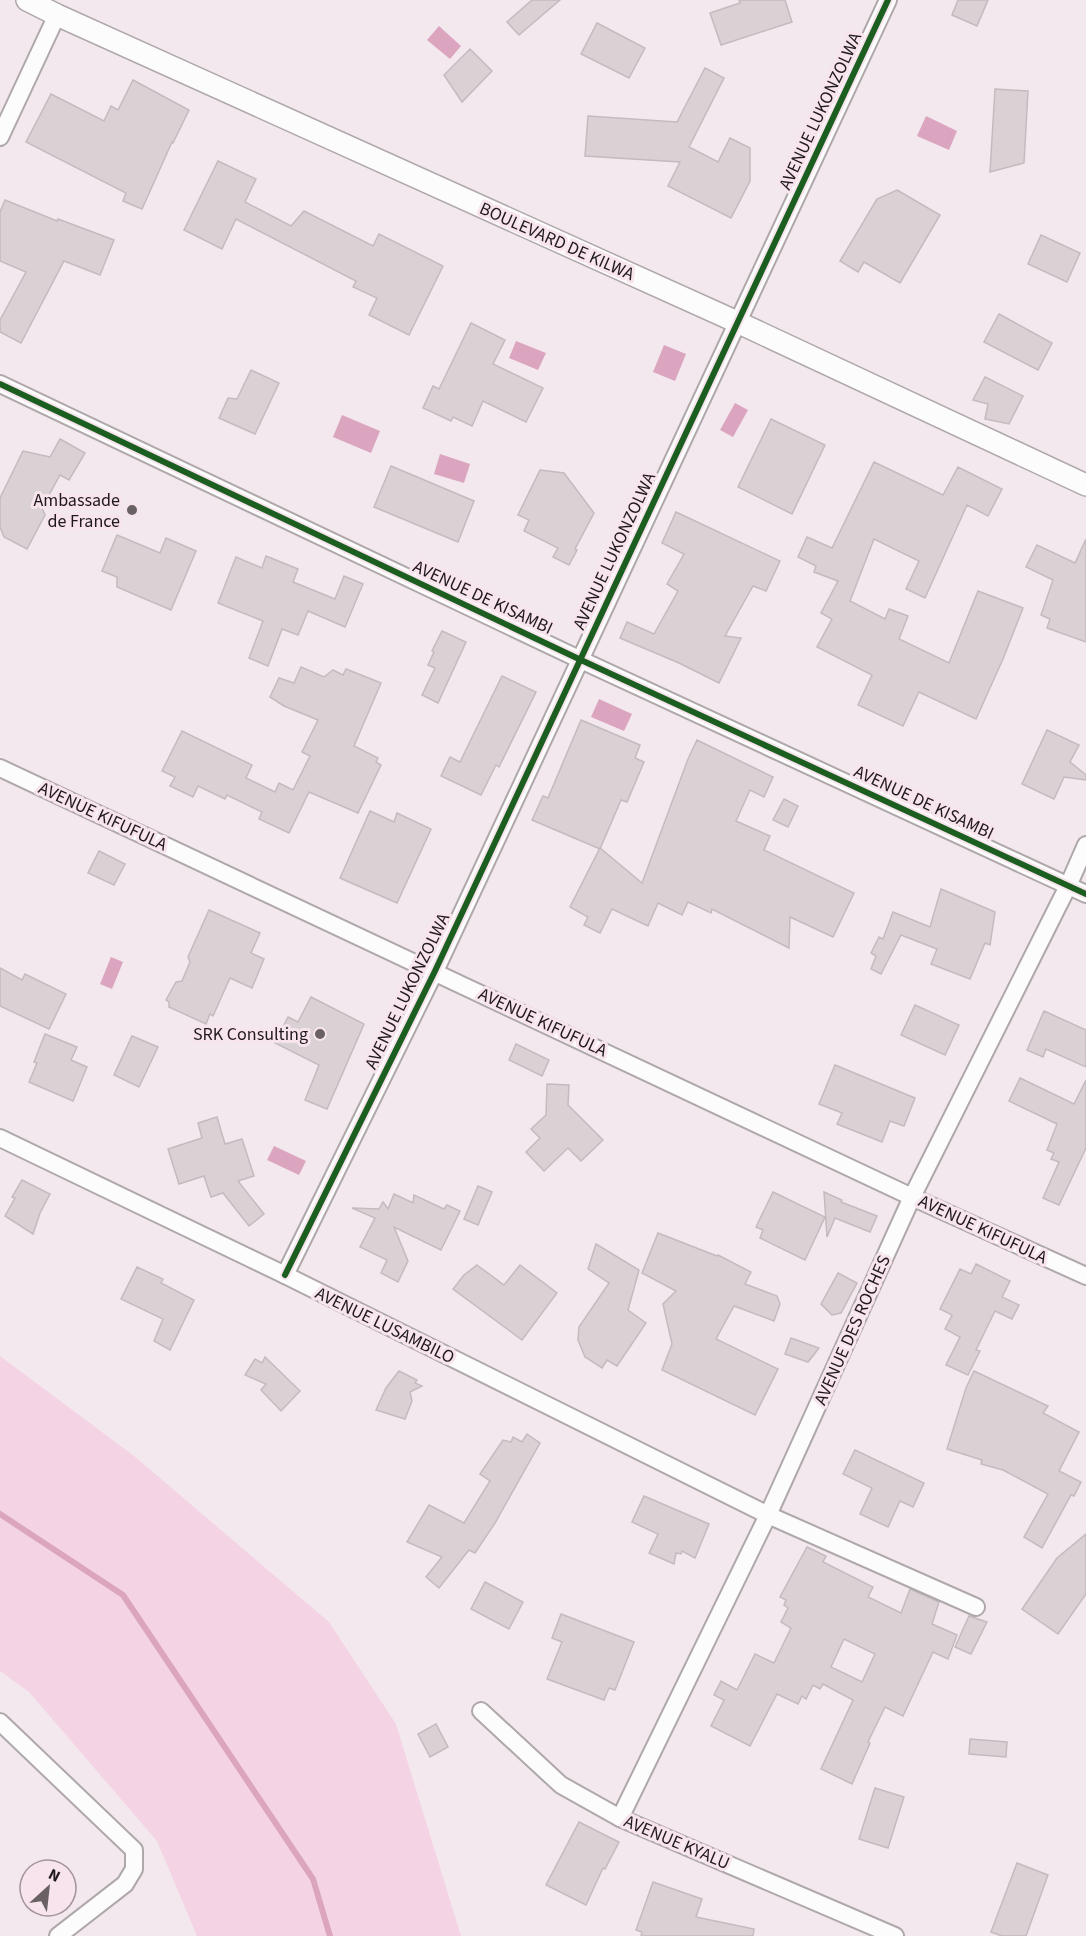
<svg xmlns="http://www.w3.org/2000/svg" width="1086" height="1936" viewBox="0 0 1086 1936" font-family="'Source Sans 3',sans-serif">
  <style>
    .green { fill: #f4d4e4 }
    .water { fill: #dba5c0 }
    .lines { fill: none; stroke-linecap: round; stroke-linejoin: round }
    .stream { stroke: #dba5c0; stroke-width: 6 }
    .building { fill: #dad1d5; stroke: #c3bbbf; stroke-width: 1.5; fill-rule: evenodd }
    .minor-casing { stroke: #afa8ab; stroke-width: 20 }
    .tertiary-casing { stroke: #afa8ab; stroke-width: 24 }
    .minor { stroke: #fdfcfc; stroke-width: 16 }
    .tertiary { stroke: #fdfcfc; stroke-width: 21 }
    .cycleway-casing { stroke: #f7e4ed; stroke-width: 10 }
    .cycleway { stroke: #1b5e20; stroke-width: 6 }
    .poi-dot { fill: #6a6165; stroke: #f7e4ed; stroke-width: 2 }
    .labels { text-anchor: middle; stroke-width: 6; stroke-linejoin: round; paint-order: stroke }
    .street-label { font-size: 18px; fill: #20191c; stroke: #f7e4ed }
    .poi-label { font-size: 18px; fill: #20191c; stroke: #f7e4ed; text-anchor: end }
  </style>
  <rect width="100%" height="100%" fill="#f3e8ed"/>
  <path class="green" d="M0,1356l134,100 195,166 67,102 65,212h-264l-40,-95 -128,-149 -29,-21z"/>
  <g class="water">
    <path d="M439,26l22,20 -11,13 -23,-19z"/>
    <path d="M926,116l31,15 -8,19 -32,-14z"/>
    <path d="M516,341l30,12 -8,17 -29,-12z"/>
    <path d="M664,345l22,9 -11,27 -22,-9z"/>
    <path d="M735,403l13,7 -15,27 -13,-7z"/>
    <path d="M342,415l38,16 -9,22 -38,-16z"/>
    <path d="M440,454l30,10 -6,19 -30,-9z"/>
    <path d="M599,699l33,15 -8,17 -33,-14z"/>
    <path d="M111,957l12,5 -11,27 -12,-5z"/>
    <path d="M274,1146l32,15 -7,14 -32,-15z"/>
  </g>
  <g class="lines">
    <path class="stream" d="M0,1514l123,81 190,284 17,57"/>
  </g>
  <g class="building">
    <path d="M532,0h28l-41,35 -12,-13z"/>
    <path d="M739,0h46l7,22 -71,23 -11,-32 30,-10z"/>
    <path d="M958,0h30l-11,26 -25,-11z"/>
    <path d="M597,23l48,25 -16,30 -48,-24z"/>
    <path d="M470,49l22,22 -30,31 -18,-27z"/>
    <path d="M705,68l19,10 -35,69 29,15 12,-24 20,10v33l-19,37 -63,-32 12,-24 -95,-6 3,-40 89,6z"/>
    <path d="M133,80l56,30 -16,33 -1,-1 -30,67 -19,-8 3,-8 -100,-51 25,-48 53,27 7,-15 7,4z"/>
    <path d="M995,89l33,2 -4,72 -34,9z"/>
    <path d="M218,161l38,18 -11,23 46,24 13,-15 69,35 6,-12 64,32 -34,69 -40,-20 8,-17 -24,-11 3,-6 -120,-62 -14,30 -38,-19z"/>
    <path d="M897,190l43,25 -40,68 -36,-21 -6,10 -18,-11 37,-62z"/>
    <path d="M5,200l52,21 1,-2 56,21 -14,35 -36,-14 -43,82 -21,-11v-12l26,-48 -26,-11v-49z"/>
    <path d="M1041,235l39,18 -13,29 -39,-18z"/>
    <path d="M999,314l53,29 -14,27 -54,-28z"/>
    <path d="M471,323l34,17 -12,24 50,24 -17,34 -43,-21 -11,25 -19,-9 -2,4 -28,-13 10,-22 6,3z"/>
    <path d="M251,370l28,13 -24,51 -36,-16 9,-20 9,1z"/>
    <path d="M985,377l38,19 -14,28 -24,-5 3,-15 -15,-4z"/>
    <path d="M771,419l54,26 -33,69 -54,-27z"/>
    <path d="M60,439l25,14 -16,27 -9,-5 -18,33 3,7 -18,34 -23,-12 -4,-10v-29l23,-47 27,6z"/>
    <path d="M874,462l69,33 15,-28 44,22 -14,27 -21,-11 -42,93 -19,-9 13,-28 -45,-22 -24,62 35,18 4,-10 19,7 -9,23 50,24 29,-72 45,17 -20,51 -27,60 -57,-27 -16,34 -45,-21 14,-30 -55,-28 15,-28 -11,-6 17,-32 -24,-9 2,-6 -18,-9 9,-20 25,11z"/>
    <path d="M391,466l83,35 -16,41 -84,-35z"/>
    <path d="M540,470l24,3 30,40 -19,36 2,1 -8,15 -16,-8 5,-9 -34,-17 5,-11 -11,-5z"/>
    <path d="M676,512l104,49 -14,30 -13,-5 -28,50 16,2 -22,45 -40,-20 -59,-25 7,-16 27,12 24,-43 -11,-7 17,-30 -22,-11z"/>
    <path d="M117,535l43,18 6,-15 30,13 -25,59 -54,-23v-10l-15,-6z"/>
    <path d="M1086,539v103l-39,-14 3,-9 -9,-4 12,-35 -27,-13 11,-22 38,18z"/>
    <path d="M266,556l32,13 -5,13 42,17 9,-23 19,8 -18,43 -37,-16 -10,24 -16,-6 -14,37 -19,-8 14,-37 -45,-18 18,-46 26,11z"/>
    <path d="M442,631l24,11 -28,61 -16,-8 13,-27 -7,-3 6,-13 -2,-1z"/>
    <path d="M301,667l23,10 9,-7 10,5 3,-6 35,14 -27,63 24,12 -2,4 5,3 -23,48 -49,-21 -20,41 -30,-14 3,-7 -35,-17 -2,4 -27,-13 -5,11 -23,-11 5,-9 -13,-6 20,-40 70,34 -6,13 29,14 4,-9 14,7 17,-34 -8,-4 16,-32 -34,-14 -14,-9 9,-19 15,5z"/>
    <path d="M502,676l34,16 -37,75 -3,-2 -15,30 -40,-19 9,-19 10,5z"/>
    <path d="M581,720l59,25 -5,13 9,4 -17,40 -6,-2 -21,49 -68,-29 11,-24 5,2z"/>
    <path d="M1047,730l32,15 -9,17 16,13v5l-22,-3 -10,22 -32,-15z"/>
    <path d="M697,740l76,37 -9,20 -14,-7 -14,31 34,15 -6,14 90,43 -21,44 -43,-20 -1,31 -77,-39 -1,4 -23,-11 -6,13 -24,-12 -10,23 -36,-17 -12,24 -16,-8 4,-8 -18,-10 30,-59 42,35 46,-124z"/>
    <path d="M784,799l14,7 -10,21 -15,-7z"/>
    <path d="M370,811l24,11 3,-9 34,16 -34,74 -57,-25z"/>
    <path d="M99,851l26,13 -11,21 -26,-12z"/>
    <path d="M941,889l54,23 -5,33 -5,-2 -15,36 -39,-15 6,-15 -36,-14 -20,39 -10,-5 5,-13 -5,-3 8,-16 4,2 10,-27 37,15z"/>
    <path d="M209,910l51,23 -9,20 13,6 -12,29 -22,-10 -17,38 -3,-2 -4,10 -37,-17v-5l-3,-2 10,-18 6,-1 8,-19 -2,-5z"/>
    <path d="M0,968l22,12 3,-6 41,20 -17,35 -49,-23z"/>
    <path d="M311,997l53,27 -37,85 -22,-9 14,-35 -44,-22 13,-26 10,5z"/>
    <path d="M915,1005l44,20 -14,30 -44,-20z"/>
    <path d="M1044,1011l42,19v37l-40,-18 -3,8 -16,-7z"/>
    <path d="M45,1034l32,13 -6,13 16,7 -14,34 -44,-19 8,-19 -3,-1z"/>
    <path d="M132,1036l26,11 -19,40 -25,-12z"/>
    <path d="M516,1044l33,16 -7,16 -33,-16z"/>
    <path d="M835,1065l80,33 -11,28 -14,-5 -8,21 -45,-18 5,-11 -23,-9z"/>
    <path d="M1020,1078l54,26 12,-24v68l-27,57 -16,-7 16,-36 -8,-3 3,-6 -7,-3 10,-26 -48,-23z"/>
    <path d="M547,1084l22,1 -1,20 35,35 -22,21 -13,-13 -24,23 -18,-19 14,-14 -9,-9 15,-14z"/>
    <path d="M217,1117l8,27 17,-5 12,37 -16,5 26,33 -15,12 -26,-33 -12,4 -7,-21 -25,8 -11,-35 34,-11 -4,-15z"/>
    <path d="M22,1180l28,14 -10,19 -7,21 -28,-18 10,-18 -3,-1z"/>
    <path d="M478,1186l14,6 -14,33 -14,-6z"/>
    <path d="M773,1192l52,25 -20,43 -45,-22 3,-8 -7,-3z"/>
    <path d="M824,1192l18,8 -1,2 36,14 -7,16 -35,-14 -8,19z"/>
    <path d="M394,1194l19,9 1,-8 30,14 3,-4 13,6 -19,39 -47,-23 14,34 -10,21 -17,-9 6,-13 -27,-13 15,-29 -23,-10 27,1 4,-7 5,7z"/>
    <path d="M658,1233l59,23 1,-1 33,17 -6,12 32,12 3,8 -6,17 -40,-15 -18,33 62,30 -23,46 -93,-45 10,-26 -9,-40 13,-13 -34,-18z"/>
    <path d="M596,1244l43,26 -11,40 18,13 -29,43 -10,-6 -5,8 -17,-11 -7,-17 1,-13 30,-44 -21,-14z"/>
    <path d="M976,1264l34,17 -8,16 17,8 -7,14 -17,-8 -19,39 4,1 -12,24 -22,-10 14,-28 -15,-8 7,-14 -12,-6 20,-40 11,5z"/>
    <path d="M477,1265l27,20 16,-20 37,28 -35,47 -69,-51 11,-14z"/>
    <path d="M137,1267l26,12 -2,4 33,17 -24,50 -16,-9 9,-22 -42,-20z"/>
    <path d="M838,1273l19,10 -16,30 -9,2 -11,-11z"/>
    <path d="M791,1338l28,10 -11,14 -23,-8z"/>
    <path d="M265,1357l35,34 -19,20 -20,-21 5,-6 -21,-9 10,-16 7,4z"/>
    <path d="M399,1371l18,9 -2,3 7,3 -12,6 2,9 -7,18 -29,-9 10,-22z"/>
    <path d="M974,1371l74,35 -5,7 36,19 -20,39 22,11 -7,14 -3,-1 -29,53 -18,-11 24,-43 -45,-24 -22,-6 1,-4 -35,-11 19,-61z"/>
    <path d="M527,1434l13,9 -45,80 -20,30 -6,-3 -30,38 -13,-11 16,-20 -35,-15 22,-37 35,18 26,-42 -10,-7 23,-34 8,2 2,-5 9,5z"/>
    <path d="M855,1450l69,33 -11,24 -13,-6 -12,26 -28,-13 12,-26 -29,-14z"/>
    <path d="M644,1496l65,28 -14,34 -13,-7 -1,3 -5,-1 -2,11 -25,-11 9,-19 -26,-12z"/>
    <path d="M1086,1534v60l-28,40 -36,-25 35,-51z"/>
    <path d="M807,1547l19,9 -3,6 50,25 -5,10 33,16 9,-24 29,13 -7,22 25,11 -9,24 -15,-7 -30,64 -18,-9 -17,35 2,1 -18,41 -31,-15 32,-69 -30,-16 -3,5 -7,-4 -7,14 -4,-3 -4,8 -21,-10 -27,52 -39,-20 13,-26 -10,-5 7,-14 16,9 18,-36 19,9 17,-35 -10,-6 7,-14 -4,-3 2,-5 -6,-3zM844,1639l31,15 -13,28 -31,-15z"/>
    <path d="M485,1582l38,20 -14,27 -38,-20z"/>
    <path d="M561,1614l73,28 -19,48 -6,-2 -5,12 -57,-21 15,-37 -10,-4z"/>
    <path d="M969,1616l18,6 -16,32 -16,-7z"/>
    <path d="M436,1724l12,23 -18,10 -12,-23z"/>
    <path d="M970,1739l37,3 -1,15 -37,-3z"/>
    <path d="M875,1788l29,9 -16,51 -29,-9z"/>
    <path d="M579,1822l40,20 -14,27 -2,-1 -17,37 -40,-20z"/>
    <path d="M1017,1863l31,12 -22,61h-24l-11,-4z"/>
    <path d="M653,1882l49,17 -6,18 58,12 -1,7h-112l1,-4 -6,-2z"/>
  </g>
  <g class="lines">
    <g class="minor-casing">
      <g id="minor">
        <path d="M0,137l57,-122"/>
        <path d="M0,384l581,276 505,234"/>
        <path d="M0,768l912,429 174,79"/>
        <path d="M0,1138l285,137 483,240 208,92"/>
        <path d="M285,1275l150,-304 453,-971"/>
        <path d="M481,1711l80,74 59,33 275,118"/>
        <path d="M0,1722l134,128v19l-9,15 -67,52"/>
        <path d="M620,1818l148,-303 144,-318 156,-311 18,-41"/>
      </g>
    </g>
    <g class="tertiary-casing">
      <path id="tertiary" d="M27,0l30,15 680,307 349,163"/>
    </g>
    <use href="#minor" class="minor"/>
    <use href="#tertiary" class="tertiary"/>
    <g class="cycleway-casing">
      <g id="cycleway">
        <path d="M0,384l581,276 505,234"/>
        <path d="M285,1275l150,-304 453,-971"/>
      </g>
    </g>
    <use href="#cycleway" class="cycleway"/>
  </g>
  <g class="poi-dot">
    <circle cx="132" cy="510" r="6"/>
    <circle cx="320" cy="1034" r="6"/>
  </g>
  <g class="labels">
    <g class="street-label">
      <text transform="translate(820 111) rotate(-65)" y="6">AVENUE LUKONZOLWA</text>
      <text transform="translate(557 241) rotate(24)" y="6">BOULEVARD DE KILWA</text>
      <text transform="translate(614 551) rotate(-65)" y="6">AVENUE LUKONZOLWA</text>
      <text transform="translate(483 597) rotate(25)" y="6">AVENUE DE KISAMBI</text>
      <text transform="translate(924 802) rotate(25)" y="6">AVENUE DE KISAMBI</text>
      <text transform="translate(103 816) rotate(25)" y="6">AVENUE KIFUFULA</text>
      <text transform="translate(407 991) rotate(-64)" y="6">AVENUE LUKONZOLWA</text>
      <text transform="translate(543 1022) rotate(25)" y="6">AVENUE KIFUFULA</text>
      <text transform="translate(983 1229) rotate(25)" y="6">AVENUE KIFUFULA</text>
      <text transform="translate(385 1325) rotate(26)" y="6">AVENUE LUSAMBILO</text>
      <text transform="translate(852 1330) rotate(-66)" y="6">AVENUE DES ROCHES</text>
      <text transform="translate(677 1842) rotate(23)" y="6">AVENUE KYALU</text>
    </g>
    <g class="poi-label">
      <text x="120" y="506">Ambassade<tspan x="120" dy="21">de France</tspan></text>
      <text x="308" y="1040">SRK Consulting</text>
    </g>
  </g>
  <g transform="translate(48 1888) rotate(27)"><circle r="28" fill="#f7e4ed" stroke="#a19399" stroke-width="1.5"/>
  <path d="M0-4.5L10 22L0 15L-10 22Z" fill="#6a6165"/>
  <text y="-9" font-size="16" font-weight="bold" text-anchor="middle" fill="#20191c">N</text>
  </g>
</svg>
